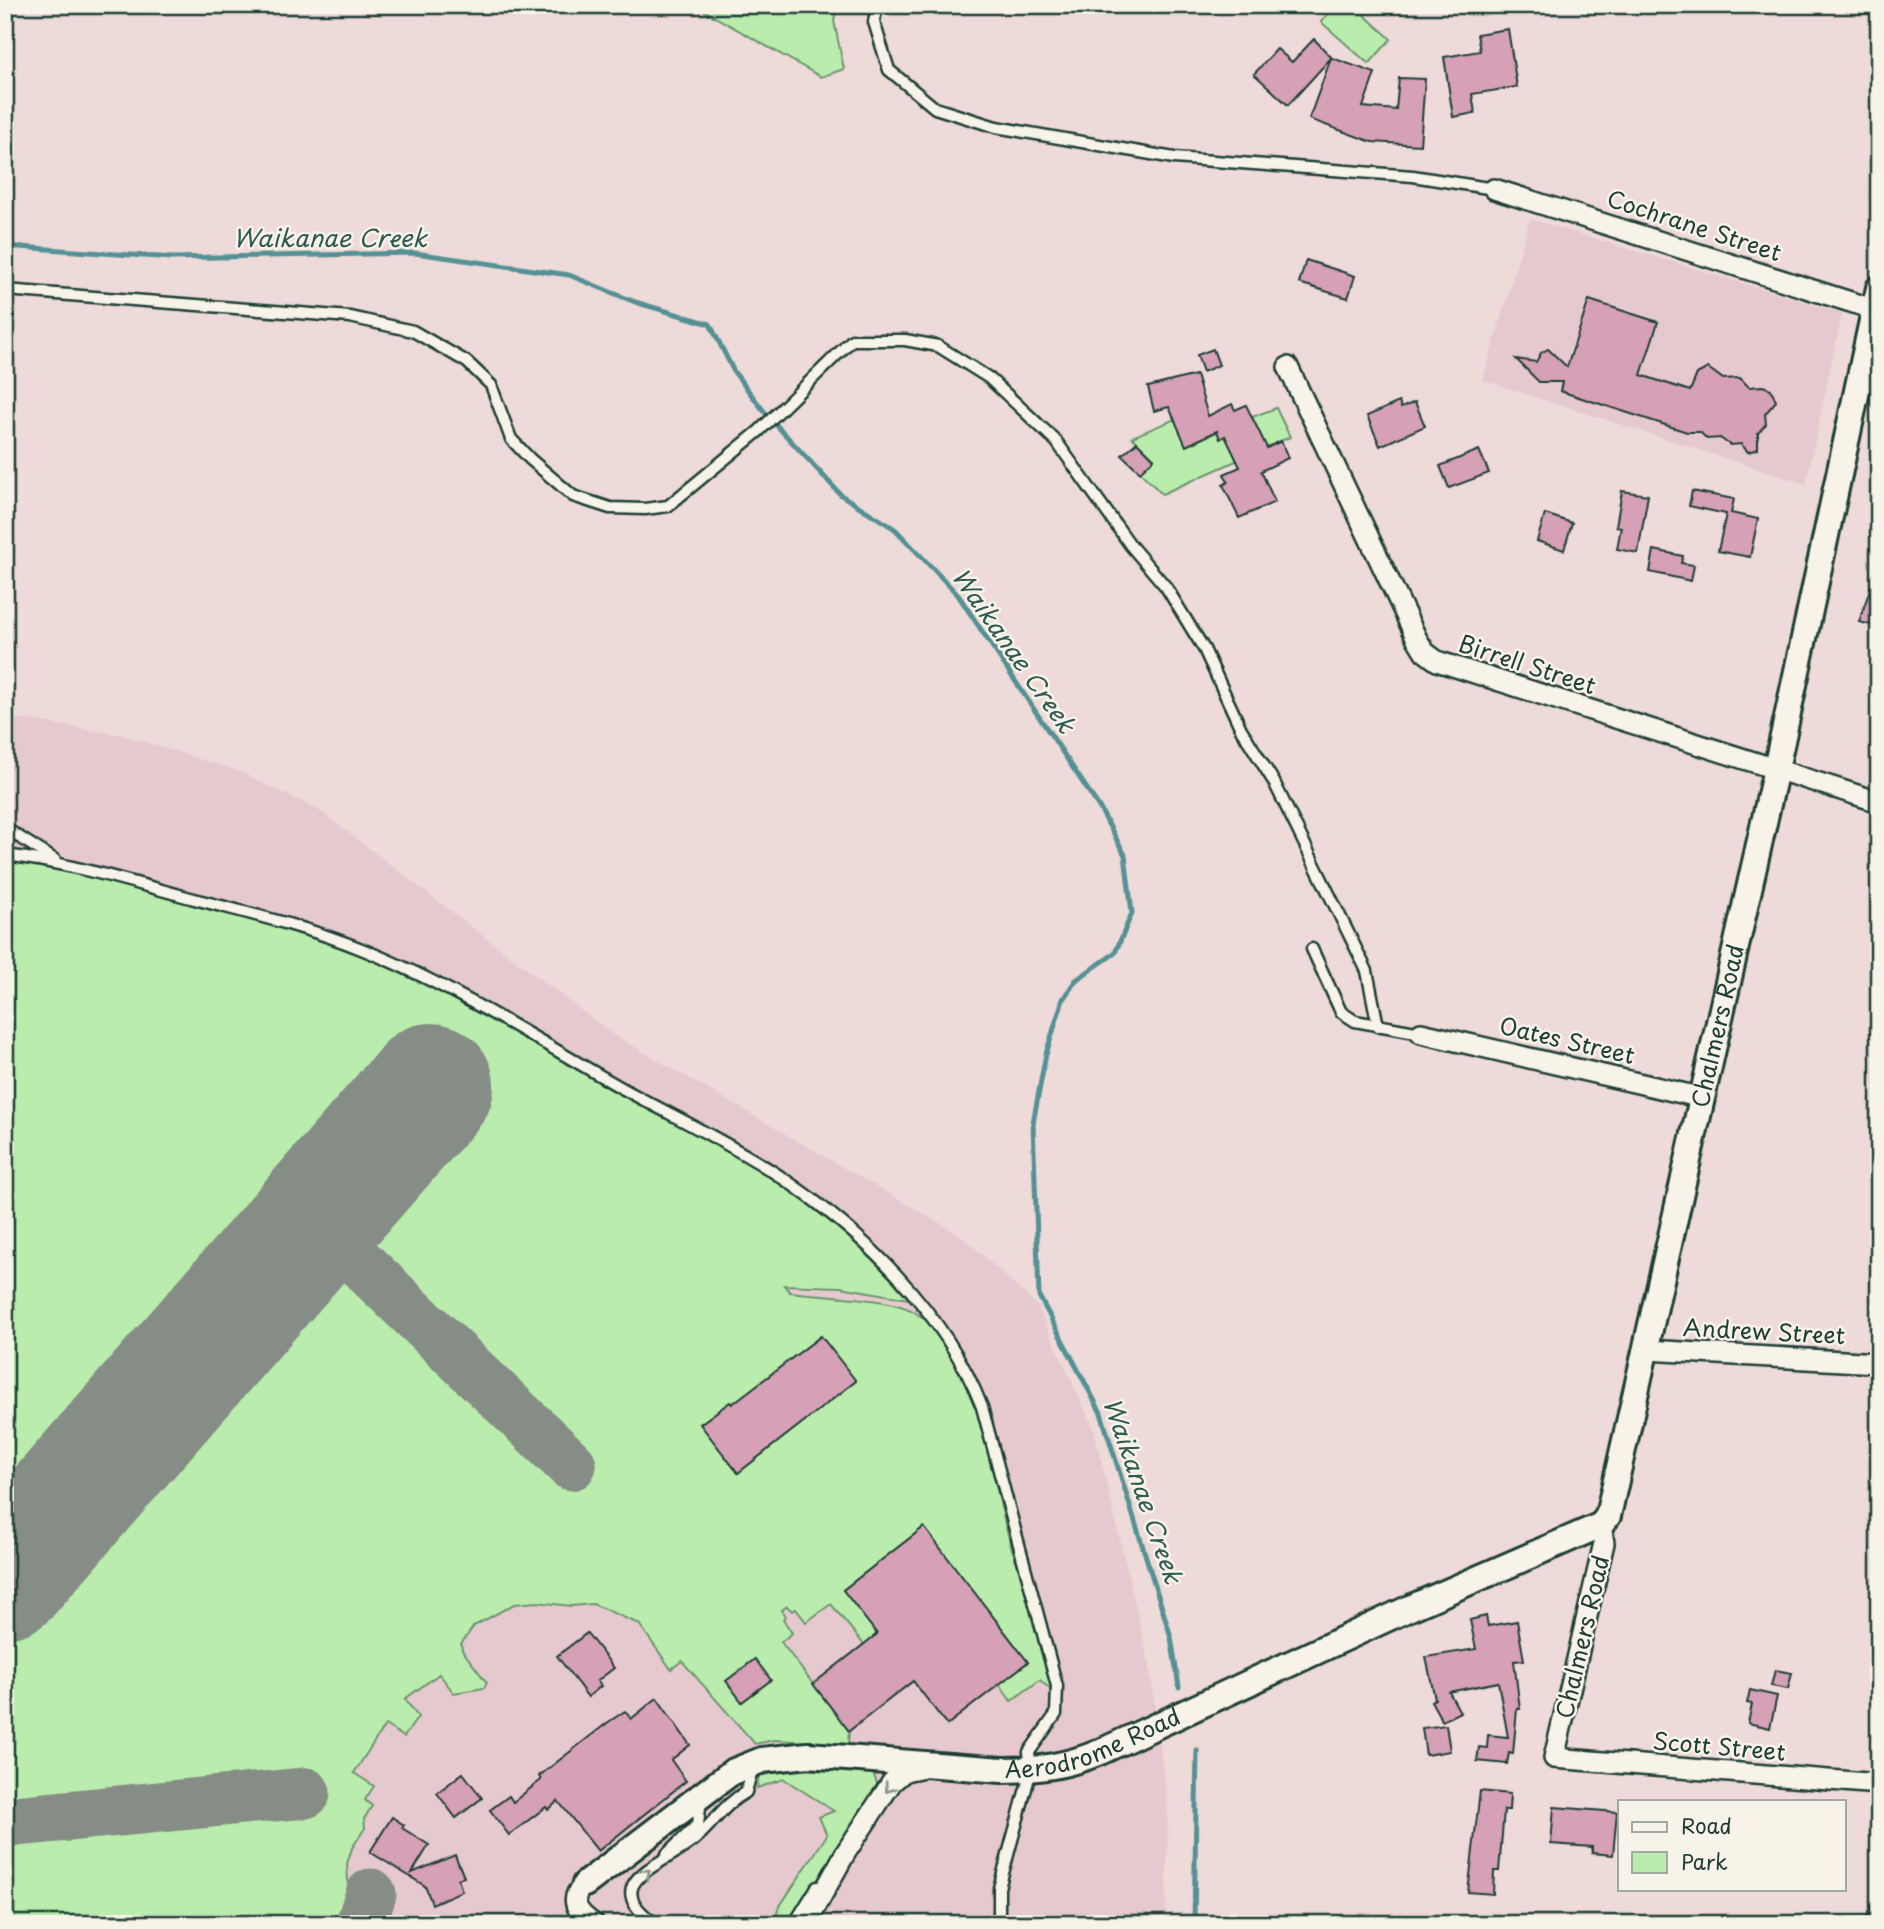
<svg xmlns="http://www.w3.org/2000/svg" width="1884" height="1929" viewBox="0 0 1884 1929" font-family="'Playpen Sans',sans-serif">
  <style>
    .built { fill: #e6c9cf }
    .green { fill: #baedad; stroke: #6c9570; stroke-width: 2 }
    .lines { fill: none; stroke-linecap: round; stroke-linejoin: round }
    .stream { stroke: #559194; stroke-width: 5 }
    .taxiway { stroke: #868c86; stroke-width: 51 }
    .runway { stroke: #868c86; stroke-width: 126 }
    .building { fill: #d6a0b7; stroke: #1f3d34; stroke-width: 2 }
    .service-casing { stroke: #1f3d34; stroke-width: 15 }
    .minor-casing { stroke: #1f3d34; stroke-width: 24 }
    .tertiary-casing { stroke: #1f3d34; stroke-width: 30 }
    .service { stroke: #f7f3e8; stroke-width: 10 }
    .minor { stroke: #f7f3e8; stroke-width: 19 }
    .tertiary { stroke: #f7f3e8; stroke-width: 24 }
    .oneway { stroke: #8b988e }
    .labels { text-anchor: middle; stroke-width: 5; stroke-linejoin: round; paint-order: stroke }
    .street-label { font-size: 23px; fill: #1f3d34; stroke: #f7f3e8 }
    .water-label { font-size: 24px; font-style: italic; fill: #315954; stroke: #f7f3e8 }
  </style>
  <rect width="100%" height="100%" fill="#eddad9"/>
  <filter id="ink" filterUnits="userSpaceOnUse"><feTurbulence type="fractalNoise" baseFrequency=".0143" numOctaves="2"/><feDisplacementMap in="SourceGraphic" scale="14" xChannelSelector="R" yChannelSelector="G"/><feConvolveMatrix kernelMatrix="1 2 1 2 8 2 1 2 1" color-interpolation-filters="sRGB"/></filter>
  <g filter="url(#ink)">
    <g class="built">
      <path d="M1530,219l312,94 -36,171 -323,-104z"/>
      <path d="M21,719l102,16 117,37 80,39 292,223 350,202 76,71 56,123 55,233 19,146 -2,115h-1161v-1204z"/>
    </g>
    <g class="green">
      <path d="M694,5h143l-3,16 10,48 -23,8z"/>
      <path d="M1336,5h17l38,34 -22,25 -48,-42z"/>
      <path d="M1276,408l14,29 -128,57 -22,-22 14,-14 -22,-21 43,-18 11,27 31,-14 46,8 -11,-23z"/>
      <path d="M5,859l69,12 207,56 77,26 82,39 311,173c61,38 112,80 158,134l-68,-12 -57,-2 6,7c31,4 102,5 126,21 19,12 35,38 45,58 27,55 33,117 50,175 9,27 44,120 39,143l-10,-9 -29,21 -12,-17 29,-22 -104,-134 -81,62 70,91 -12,9 -70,-86 -25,18 -10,-13 -4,2 -5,-5 -5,4 4,6 -3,3 9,14 -11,9 68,89 -1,13 -74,-4 -19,4 -73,-83 -11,8 -32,-45 -46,-20 -22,2 -34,-4 -23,2 -40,22 -13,18 1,6 25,33 -3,5 -30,5 -15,-19 -34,25 13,18 -14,20 -19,-12 -31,48 20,13 -9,14 7,6 -8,13 1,9 -13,20 -5,16 1,16 6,16v28h-349z"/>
      <path d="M795,1769l78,4 5,13 -89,138h-14l3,-15 49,-74 -8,-18 15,-6 -50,-32 -27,9 2,-12z"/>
    </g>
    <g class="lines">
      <g class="stream">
        <path d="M5,246l168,12 242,-5 154,22 66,27 75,22 24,48 33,43 74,80 54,34 63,66 141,212 26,48 7,58 -17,40 -39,27 -13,19 -17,55 -13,69 6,173 62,117 70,224 8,50"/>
        <path d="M1194,1924l3,-174"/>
      </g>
      <g class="taxiway">
        <path d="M315,1220l256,245"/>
        <path d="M5,1822l300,-29"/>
        <path d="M361,1924l10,-30"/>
      </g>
      <path class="runway" d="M5,1575l426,-489"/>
    </g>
    <g class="building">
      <path d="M1508,29l9,58 -45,7 3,19 -22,4 -9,-60 36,-6 -3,-17z"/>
      <path d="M1314,39l18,19 43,15 -12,34 33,3 3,-32 26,1 -5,66 -48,-3 -63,-23 22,-61 -43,47 -34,-31 23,-25 15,13z"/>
      <path d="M1306,260l49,16 -7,22 -49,-15z"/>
      <path d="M1589,300l69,22 -17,53 49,16 7,-17 11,-6 15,11 17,-1 9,9 14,-1 8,3 5,12 -11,13 1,10 -8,9v16l-10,3 -7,-8 -11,1 -10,-7 -13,1 -7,-7h-13l-127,-41 2,-9h-23l-23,-23 20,3 5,-9 7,-4 19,18z"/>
      <path d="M1213,349l6,16 -16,7 -6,-17z"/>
      <path d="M1196,375l12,41 24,-12 3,6 11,-5 21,43 14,-7 7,17 -27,13 14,31 -36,16 -16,-33 5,-3 -4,-8 16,-7 -15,-31 -5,3 -3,-8 -31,15 -17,-39 -15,4 -6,-24z"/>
      <path d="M1399,402l2,6 14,-6 10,24 -45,20 -13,-30z"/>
      <path d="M1137,442l17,17 -14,13 -18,-17z"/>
      <path d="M1479,450l10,23 -40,15 -9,-22z"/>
      <path d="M1622,491l26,4 -10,58 -21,-4 4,-22 -5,-1z"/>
      <path d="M1692,491l42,8 -3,14 27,6 -8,38 -32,-6 8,-37 -37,-8z"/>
      <path d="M1545,514l27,9 -8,27 -27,-9z"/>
      <path d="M1654,550l29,6 -2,7 13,2 -3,16 -41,-9z"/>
      <path d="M1873,580l6,1v46l-20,-5z"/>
      <path d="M821,1336l35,45 -118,92 -38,-49 30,-22 2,2z"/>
      <path d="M924,1527l104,135 -81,63 -34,-44 -64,50 -36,-47 64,-50 -34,-44z"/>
      <path d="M1486,1616l2,10 29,-5 7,39 -10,1 6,48h-3l-4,45 -4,-1 -2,11 -30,-3 2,-14 8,1 1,-13 20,2 -10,-55 -49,10 11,20 -18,9 -11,-20 4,-2 -9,-42 50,-8 -6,-29z"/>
      <path d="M587,1633l27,35 -17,13 4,5 -13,11 -31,-41z"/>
      <path d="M755,1659l16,21 -29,22 -16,-21z"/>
      <path d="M1775,1670l17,3 -4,16 -17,-3z"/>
      <path d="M1750,1690l27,6 -7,32 -22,-5 4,-19 -5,-1z"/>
      <path d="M657,1698l33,47 -19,15 15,21 -88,70 -40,-50 -10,9 -2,-3 -37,28 -19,-25 19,-14 4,6 28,-22 -2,-4 68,-53 18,-12 6,8z"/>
      <path d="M1446,1725l4,26 -24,4 -4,-27z"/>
      <path d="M463,1773l19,25 -26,20 -19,-25z"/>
      <path d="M1480,1791l30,3 -1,16h-5l-5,61h-5l-1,23 -25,-2z"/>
      <path d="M1554,1807l63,5 -4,43 -21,-2v-6l-41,-3z"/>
      <path d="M392,1817l12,8 -2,3 27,17 -17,28 43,-18 9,22 -6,2 4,12 -30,13 -7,-18 -55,-34z"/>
    </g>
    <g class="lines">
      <g class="service-casing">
        <g id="service">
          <path d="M877,5l-3,17 15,48 46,38 61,19 178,31 239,18 81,13"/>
          <path d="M5,290l345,27 63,14 54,31 24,23 20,54 19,20 43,37 37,12 35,1 23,-3 91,-75 93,-91h53l33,6 51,32 67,63 75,105 35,41 38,62 37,80 33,53 93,189 11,55"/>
          <path d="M5,828l50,32"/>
          <path d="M5,855c66,8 129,28 193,45 53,14 109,27 161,48 91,36 176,91 261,139 52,29 108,55 158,88 84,56 167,136 204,232l75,279 -1,28 -27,38 2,18 -32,118v36"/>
          <path d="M1312,949l29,63 14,9 66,12"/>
          <path d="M667,1854l31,-30 3,-25"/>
          <path d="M656,1924c-62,-42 8,-59 38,-84 19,-16 30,-36 52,-48l7,-26"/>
          <path d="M794,1924l23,-37"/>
        </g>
      </g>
      <g class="minor-casing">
        <g id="minor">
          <path d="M1494,189l385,122"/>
          <path d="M1288,367l129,272 8,13 12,9 442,141"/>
          <path d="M1421,1033l282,65"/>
          <path d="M1647,1350l232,13"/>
          <path d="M1601,1525l3,18 -50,215 325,26"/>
          <path d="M585,1884c-18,15 -8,29 9,40"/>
          <path d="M806,1924l40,-72 46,-70 13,-11 19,-4"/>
          <path d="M1876,1924l3,-9"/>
        </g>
      </g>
      <g class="tertiary-casing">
        <g id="tertiary">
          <path id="s1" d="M585,1884l147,-112 30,-12 46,-5 194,15c35,0 65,-4 98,-18l312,-145 189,-82 7,-9 168,-747 103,-481"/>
        </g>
      </g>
      <use href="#service" class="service"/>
      <use href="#minor" class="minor"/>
      <use href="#tertiary" class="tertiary"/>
    </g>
    <defs><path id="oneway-chevron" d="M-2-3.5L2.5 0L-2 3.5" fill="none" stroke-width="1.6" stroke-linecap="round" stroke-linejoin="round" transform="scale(1.75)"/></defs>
    <g class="oneway">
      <use href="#oneway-chevron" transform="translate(889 1788) rotate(126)"/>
      <use href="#oneway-chevron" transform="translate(646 1873) rotate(-41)"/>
    </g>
  </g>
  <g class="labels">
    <g class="street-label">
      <text transform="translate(1694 226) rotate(18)" y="8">Cochrane Street</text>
      <text transform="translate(1527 665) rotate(18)" y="8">Birrell Street</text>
      <text dy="8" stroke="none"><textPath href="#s1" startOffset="1622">Chalmers Road</textPath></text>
      <text transform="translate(1567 1041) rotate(13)" y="8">Oates Street</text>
      <text transform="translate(1764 1332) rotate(3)" y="8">Andrew Street</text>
      <text transform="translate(1583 1637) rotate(-77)" y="8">Chalmers Road</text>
      <text dy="8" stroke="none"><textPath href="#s1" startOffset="553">Aerodrome Road</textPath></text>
      <text transform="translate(1719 1747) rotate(5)" y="8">Scott Street</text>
    </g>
    <g class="water-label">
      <text x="330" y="247">Waikanae Creek</text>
      <text transform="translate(1013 651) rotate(55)" y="8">Waikanae Creek</text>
      <text transform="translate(1142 1491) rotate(71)" y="8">Waikanae Creek</text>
    </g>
  </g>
  <rect width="1884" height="1929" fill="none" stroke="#f7f3e8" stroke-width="28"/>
  <rect x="14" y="14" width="1856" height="1901" fill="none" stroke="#1f3d34" stroke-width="2.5" filter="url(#ink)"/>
  <rect x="1618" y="1800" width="228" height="91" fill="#f7f3e8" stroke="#a1aaa0" stroke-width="2"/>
  <rect x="1632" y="1822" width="35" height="10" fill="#f7f3e8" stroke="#a1aaa0" stroke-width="2"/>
  <text x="1681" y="1834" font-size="21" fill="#1f3d34">Road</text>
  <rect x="1632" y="1852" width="35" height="21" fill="#baedad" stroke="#a1aaa0" stroke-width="2"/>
  <text x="1681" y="1870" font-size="21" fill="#1f3d34">Park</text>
</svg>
